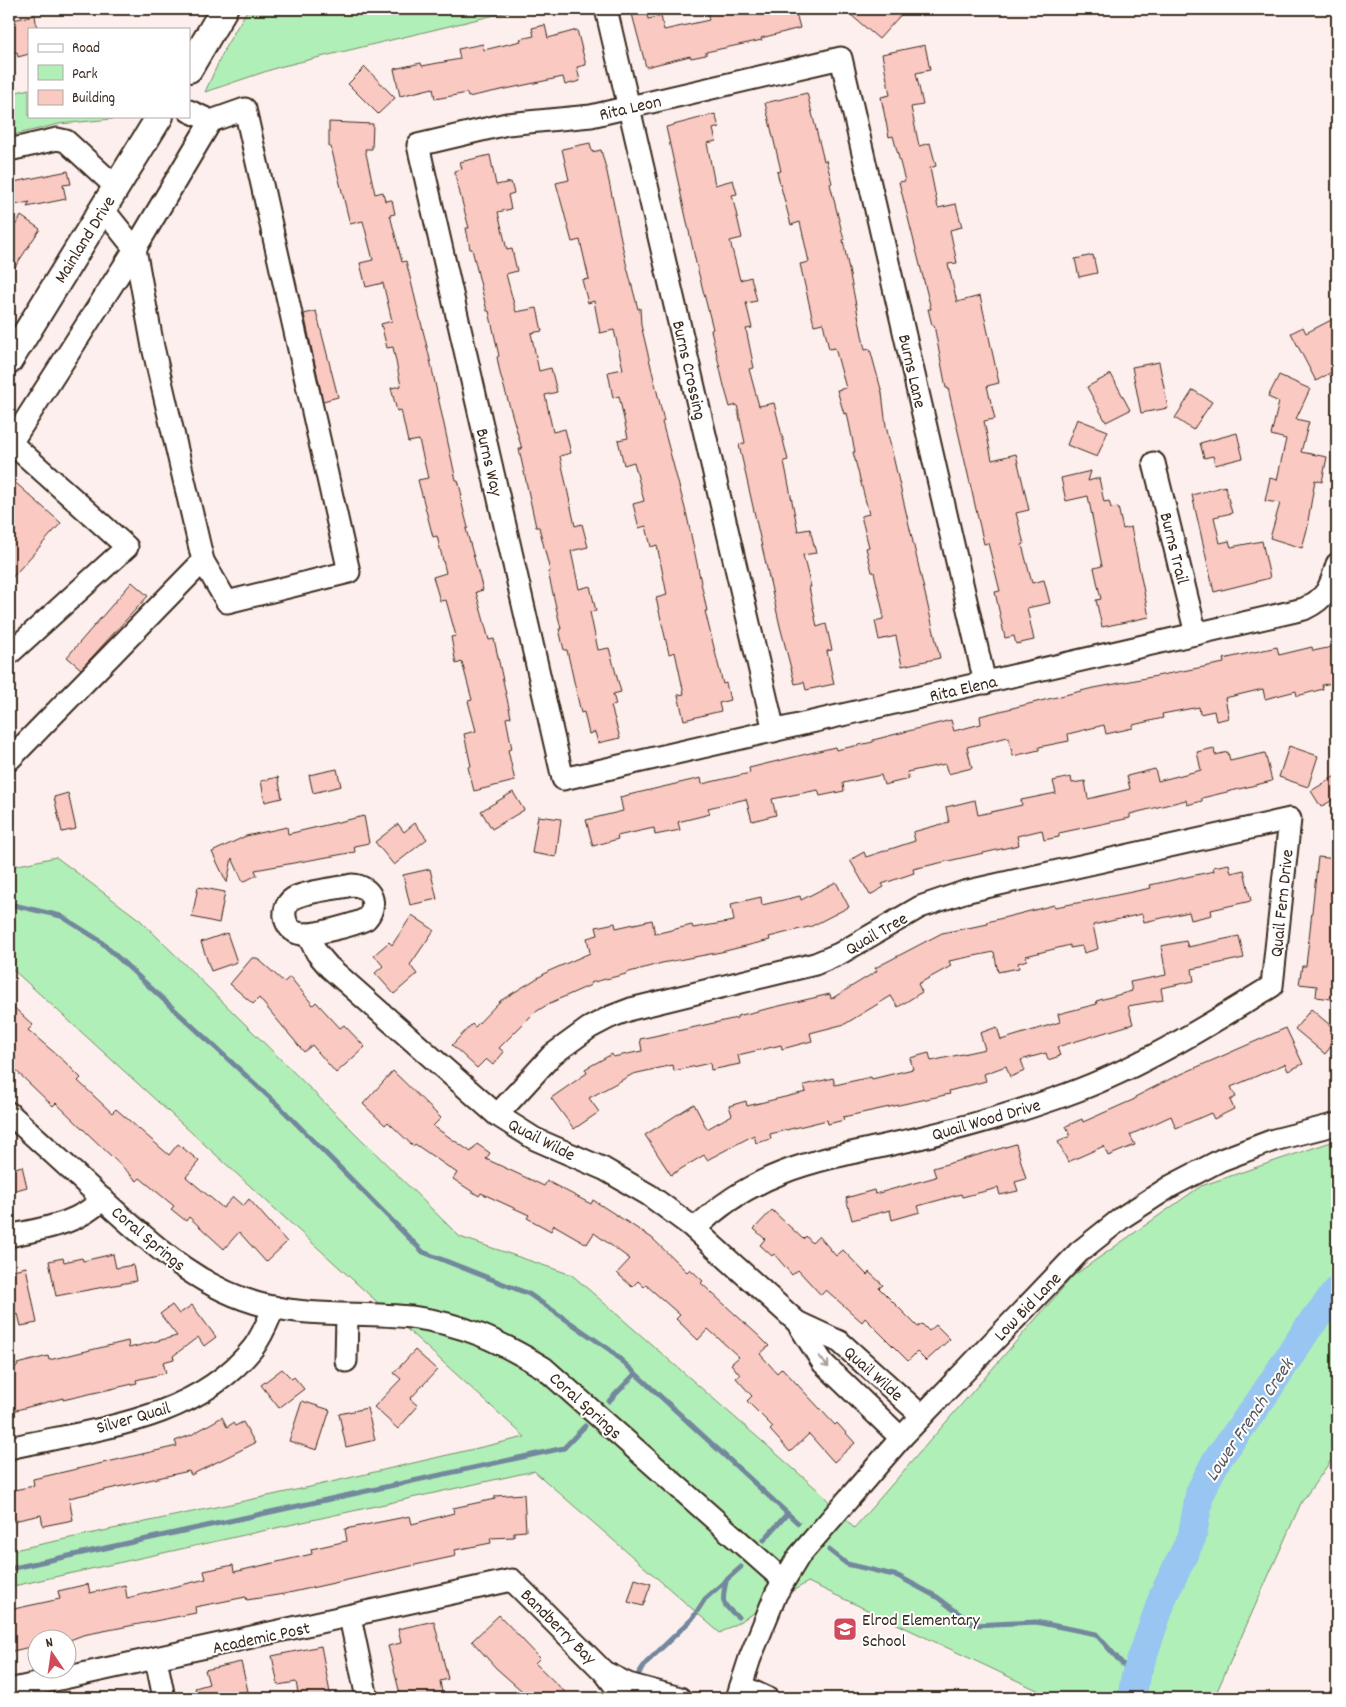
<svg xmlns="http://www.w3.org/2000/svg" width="1346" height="1707" viewBox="0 0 1346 1707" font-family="Dekko,sans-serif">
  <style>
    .green { fill: #b0efb7; stroke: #768c6a }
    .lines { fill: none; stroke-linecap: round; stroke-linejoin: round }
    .stream { stroke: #73879d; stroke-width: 5 }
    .river { stroke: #99c5f2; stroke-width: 29 }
    .building { fill: #f9c9c2; stroke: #3b2a1e }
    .minor-casing { stroke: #3b2a1e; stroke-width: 25 }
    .major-casing { stroke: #3b2a1e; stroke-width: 30 }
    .minor { stroke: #fff; stroke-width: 21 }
    .major { stroke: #fff; stroke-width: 26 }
    .oneway { stroke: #a79f9a }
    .labels { text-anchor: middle; stroke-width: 4; stroke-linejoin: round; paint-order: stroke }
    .street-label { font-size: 18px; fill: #3b2a1e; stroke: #fff }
    .poi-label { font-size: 18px; fill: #3b2a1e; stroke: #fff; text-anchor: start }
    .water-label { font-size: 19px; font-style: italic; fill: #57585e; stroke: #fff }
  </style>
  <rect width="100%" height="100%" fill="#fdefed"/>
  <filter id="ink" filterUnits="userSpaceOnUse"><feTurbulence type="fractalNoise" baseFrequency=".02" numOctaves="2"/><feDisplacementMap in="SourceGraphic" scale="10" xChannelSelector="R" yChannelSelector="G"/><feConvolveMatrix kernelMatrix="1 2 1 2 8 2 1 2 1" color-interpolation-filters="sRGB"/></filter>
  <g filter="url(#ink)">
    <g class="green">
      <path d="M248,9h272l-241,58 -74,25 21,-46z"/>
      <path d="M29,89v27h95l-1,2 -64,6 -50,12v-42z"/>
      <path d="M56,857l84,63 320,317 112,38 247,216 35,37 219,-252 128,-90 136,-46v312l-36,51 -87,195h-160l-246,-116 -88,51 -186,-162 -525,116v-36l301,-64 215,-50 -516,-471v-99z"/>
    </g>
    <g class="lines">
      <g class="stream">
        <path d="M9,904l52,12 38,24 181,167 143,145 106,42 81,56 188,173"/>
        <path d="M609,1401l26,-27"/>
        <path d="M764,1540l23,-26"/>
        <path d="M829,1550l18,14 51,12 39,21 37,28 62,-3 60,12 39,44"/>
        <path d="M9,1569l555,-121 21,-22"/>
        <path d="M726,1582c-5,20 -4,23 12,35"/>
        <path d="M639,1673l7,-10 46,-44 13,-20 36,-32"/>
      </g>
      <path class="river" d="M1132,1698l3,-20 29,-84 28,-57 8,-45 16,-31 44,-60 48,-73 29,-37"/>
    </g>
    <g class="building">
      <path d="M707,9h88l5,19 -39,10 1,2 -56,12v3l-15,3 -1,-2 -44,11 -14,-53 14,-4 2,9 13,-3 3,14 45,-10z"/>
      <path d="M844,9h62l-27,30z"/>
      <path d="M35,15l2,14h-8v25l-11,3 -1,-5 -8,2v-33z"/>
      <path d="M545,25l3,13 29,-8 9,35 -9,2 3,14 -15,4 -2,-8 -95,20 -1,-4 -32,6 -2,-11 -33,8 -6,-27 27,-6 1,3 38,-7 -2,-10 25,-5 1,6 37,-9 -1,-2 14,-3 -2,-8z"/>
      <path d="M925,45l5,25 -14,3 7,32 -12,2 8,39 11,-3 6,23 -6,2 8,40 18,-4 6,23 -12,3 7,33 -9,1 9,38 23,-6 19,87 -12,3 8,33 -11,2 8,39 24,-6 13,56 -13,3 8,31 -2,1 10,38 12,-3 6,23 -23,5 7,32 -18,4 -2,-8 -9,2 -10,-46 5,-1 -12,-48 -4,1 -36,-156h-2l-12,-63h-2l-4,-16h3l-32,-127 6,-1 -12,-45 -4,1 -8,-40 9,-2 -8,-41z"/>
      <path d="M365,67l30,31 -17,16 -30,-30z"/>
      <path d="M807,93l17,68 2,-1 6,23 -2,1 14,56h-1l22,110 5,-1 12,44 4,33 54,232 -38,8 -6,-30 -17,4 -4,-19 8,-2v-7l-9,-40h-2l-6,-24 3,-1 -8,-31 8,-2 -16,-62h2l-8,-39 -3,1 -7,-24 9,-2 -11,-40 -6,1 -6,-26 -9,2 -14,-61 9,-2 -9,-40 -9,3 -14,-53 4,-1 -16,-68z"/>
      <path d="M715,114l4,13 -6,2 3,12 -9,2 8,42 18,-5 4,14 -5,1 10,43 -12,3 10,39 11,-3 6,24 -11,2 6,25 -6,1 8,39 -5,1 10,37 15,-3 14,57 -4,1 14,70 12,-2 6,24 -13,2 8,32h-2l8,40 9,-3 6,26 -5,1 7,33 -28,6 -2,-8 -9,2 -15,-58 -41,-181 6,-2 -8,-38 -7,2 -6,-21 -13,-56 2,-1 -17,-66 -30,-136z"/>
      <path d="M329,122l44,2 -1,25h-7l10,45 8,-2 2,9 7,-1 3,14 -5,1 12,47 4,-1 23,94 27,125h2l4,16h-2l8,32 -2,1 17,61 -7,2 13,48 5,-1 17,78 -5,1 6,31 -4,1 7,31 -41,10 -6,-24 3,-1 -7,-32 12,-3 -8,-30 4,-1 -10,-38 -6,2 -5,-27 5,-1 -10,-36 -6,1 -7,-24 13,-4 -9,-37 -4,1 -15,-57 10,-2 -9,-38 -11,2 -7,-32 -4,1 -6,-23 10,-2 -8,-39 -6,1 -6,-24 11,-3 -9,-38 -17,4 -6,-24 13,-3 -10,-39 -13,3 -19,-77h-2z"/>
      <path d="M590,143l2,9 9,-2 6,22 19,91 12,46 2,-1 1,17 23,96 -2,1 25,94 20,95h-2l18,73 3,-1 4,17 -11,3 2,8 -37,9 -6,-25 6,-1 -9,-42 -6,2 -13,-56 11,-3 -10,-50 -6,2 -5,-21 -7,2 -6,-24 11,-3 -10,-39 -10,3 -6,-25 10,-2 -9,-42 -6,2 -5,-26 15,-3 -9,-39 -14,3 -6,-32 -6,2 -6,-23 7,-1 -9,-39 -8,2 -16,-59 13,-3 -7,-31z"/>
      <path d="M490,155l6,30 15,-3 3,11 -6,2 3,14 -13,3 9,38 5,-1 5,22 -11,3 10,38 21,-4 5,23 -11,2 8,38 12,-3 6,24 -12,3 8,37 12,-3 6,24 -11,3 15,70 7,-2 6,23 -17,4 8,38 11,-3 6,25 -6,1 8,38 11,-2 12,44 -8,2 3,11 -5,1 9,32 -22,5 -3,-11 -6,2 -5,-22 -3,1 -14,-63h-3l-5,-21h2l-13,-57 2,-1 -11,-44h-3l-17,-78h3l-22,-76 -3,-16 2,-1 -10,-45h-2l-15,-62h-2l-4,-21h3l-15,-57 8,-2 -2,-7z"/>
      <path d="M68,171l3,13 -8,1 3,14 -39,8 3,-5 -21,4v-23z"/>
      <path d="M21,216l19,13 -31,47v-41z"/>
      <path d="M1093,255l4,18 -18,4 -4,-18z"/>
      <path d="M316,311l22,86 -15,4 -19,-87z"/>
      <path d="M1337,317v52l-21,12 -25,-48 12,-6 3,6z"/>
      <path d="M1159,362l9,46 -27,5 -9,-46z"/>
      <path d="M1111,374l19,36 -24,12 -19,-35z"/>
      <path d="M1279,375l31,14 -14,30 13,3 -8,30 26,5 -5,25 -7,-2 -7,41 1,1 -7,26 -32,-10 10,-35 -15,-2 5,-23 7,2 9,-41 -15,-4 8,-33 -11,-5z"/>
      <path d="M1193,390l19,12 -19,28 -18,-12z"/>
      <path d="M1077,419l31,12 -11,26 -30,-12z"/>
      <path d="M1237,433l6,25 -28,7 -2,-9 -9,2 -4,-15z"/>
      <path d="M1091,471l-3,10 11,-3 5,24 5,-1 2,7 7,-1 5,22 8,-2 18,90 -47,10 -6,-27 5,-1 -7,-31 8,-2 -14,-70 -22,5 -5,-23z"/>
      <path d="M9,477l52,46 -52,58z"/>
      <path d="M1225,486l7,27 -18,4 6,26 9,-2 2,6 31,-6 8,37 -56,14 -22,-97z"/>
      <path d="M132,582l16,14 -67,73 -14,-12z"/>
      <path d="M1337,646v36l-15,3 1,4 -26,7 -1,-5 -31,8 -2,-10 -38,9 4,20 -13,3 -2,-10 -14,3 -1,-7 -37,7 1,4 -30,7v3l-27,6 -2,-9 -36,9 1,7 -30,6v3l-26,6 -5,-19 -41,10 5,21 -24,6 -3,-10 -38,8 2,7 -25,6 -3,-10 -38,8 1,8 -24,5 -2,-6 -46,9 4,16 -24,6 -6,-22 -38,9 2,6 -32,8 2,8 -25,5 -1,-7 -37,8 1,3 -25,7 -7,-26 37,-9 -3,-14 81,-19 1,6 48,-11 -1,-5 86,-21 1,3 37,-8v-2l78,-20 3,11 27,-7 -1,-8 109,-27 135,-26 -1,-4 54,-12 2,8 33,-8 1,4z"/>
      <path d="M1289,746l29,10 -10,31 -29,-10z"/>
      <path d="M1214,748l1,7 13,-3 2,9 35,-8 7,28 -70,17v3l-15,4 -1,-5 -56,14v4l-71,15v4l-15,3 -2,-10 -25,6 2,9 -106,24 1,4 -32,11 2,3 -14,8 -20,-35 14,-8 2,5 49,-16 -2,-9 36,-10 -3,-15 29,-7 3,15 44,-10 -1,-5 35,-7 -3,-12 18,-4 1,6 13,-2 3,18 42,-10 -3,-13 28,-7 3,12 43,-11 -4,-18z"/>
      <path d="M337,769l4,17 -28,7 -4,-18z"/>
      <path d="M1337,775v22l-16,10 -10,-16z"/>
      <path d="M278,777l4,21 -17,4 -4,-21z"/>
      <path d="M513,792l11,18 -32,19 -11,-18z"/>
      <path d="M68,793l8,36 -14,3 -8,-35z"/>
      <path d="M364,816l5,27 -15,3 1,6 -100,18 2,5 -14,7 -11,-24 -5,25 -15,-31 34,-16 41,-9 1,7z"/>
      <path d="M538,816l23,3 -5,38 -24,-4z"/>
      <path d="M415,823l12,16 -33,26 -19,-23 23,-18 6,8z"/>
      <path d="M1318,857l19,2v141l-21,-3 1,-11 -18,-2 3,-18h4z"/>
      <path d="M1229,864l2,9 13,-3 7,31 -40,9 1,5 -21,5 -2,-8 -45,10 -2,-8 -49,11 5,24 -14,4 -2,-7 -12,2v-3l-44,11 1,4 -9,3 1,5 -21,4 -4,-20 -45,9 2,5 -33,18 4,8 -24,15 -7,-11 -46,28 -35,9 2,8 -30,8 -1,-4 -43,10 2,9 -29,6 -1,-7 -36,8 -1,-6 -40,9 -44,24 10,14 -25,17 -23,-31 36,-25 -2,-4 27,-15 1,3 29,-6 -2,-12 97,-21v-2l93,-22 1,5 46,-28 -2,-3 67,-35 46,-9 -1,-2 67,-17 1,2 33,-6 63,-13 -1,-3 64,-14 -1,-4z"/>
      <path d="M430,869l7,30 -27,6 -7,-30z"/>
      <path d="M836,882l13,25 -37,19 -43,11 1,3 -49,12 -59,11 -36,10v1l-36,9 1,2 -41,18 -16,10 -35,35 5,4 -11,13 -7,-6 -9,9 -25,-23 20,-21 3,3 25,-26 49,-30 41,-18 -3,-15 11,-3 -2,-8 19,-4 1,5 36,-8 3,14 37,-9 1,3 41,-7 -3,-17 30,-7 1,8 38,-9 1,4z"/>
      <path d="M198,887l27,5 -6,31 -27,-6z"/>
      <path d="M412,915l22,15 -24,35 7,9 -23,20 -19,-21 8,-7 -9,-11 15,-13 3,3z"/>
      <path d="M227,933l10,29 -26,9 -10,-29z"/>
      <path d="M1239,936l5,22 -52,11 2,12 -33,7 2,12 -35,6 5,18 -76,23 3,9 -12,4 -2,-7 -25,7 4,11 -15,6 -4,-11 -22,8 2,7 -37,10 1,3 -107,23 1,3 -16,4 -1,-4 -57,14 1,5 -15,4 -2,-8 -47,25 -3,-5 -33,20 -26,-40 49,-31 13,25 25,-14 -3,-9 17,-5 1,5 59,-14 -2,-7 29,-7 2,7 36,-8 1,2 41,-10 -3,-11 19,-5 2,8 54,-12 -5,-16 17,-6 4,13 59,-18 -2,-8 39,-10 -1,-3 36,-10 -2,-9 36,-7 -5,-29 25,-5 2,6z"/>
      <path d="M252,958h5l27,24 6,-5 23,28 3,-3 24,26 4,-3 21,22 -29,26 -24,-28 -8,7 -45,-54 -6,6 -23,-20z"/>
      <path d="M9,1003l24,22 -5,5 36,31 17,17 -3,3 34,32 4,-4 53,46 9,-11 21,17 -13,16 37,31 10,-11 10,9 6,-7 38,43 -21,20 -27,-30 -15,17 -35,-32 -3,4 -15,-12 3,-3 -34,-28 -3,3 -81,-78 -3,3 -44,-42z"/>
      <path d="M1311,1009l26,22v8l-12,15 -30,-25z"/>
      <path d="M1286,1028l17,36 -15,7 -3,-7 -54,23 5,10 -6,3 4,9 -20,10 -3,-6 -35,15 -5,-12 -41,19 5,10 -27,11 -4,-10 -36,16 -10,-20 12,-6 -4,-10 16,-7 1,3 52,-23v-2l35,-18z"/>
      <path d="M393,1071l48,47 -8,8 38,26 6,-8 13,9 -4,6 58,27 3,-5 44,23 2,-4 59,38 35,34 3,-3 13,12 -2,2 59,54 9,9 -9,8 17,19 5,-5 53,57 2,-2 18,20 -21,19 -25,-28 -19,18 -20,-22 3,-3 -26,-26 5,-5 -16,-18 4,-3 -9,-11 8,-7 -31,-28 -10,11 -22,-21 4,-4 -34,-30 -2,2 -6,-6 -6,6 -15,-14 13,-14 -36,-26 -7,11 -33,-19 -3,6 -24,-13 2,-3 -48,-22 -2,3 -26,-17 4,-6 -42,-29 -2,2 -25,-24 -3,3 -22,-21z"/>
      <path d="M1016,1144l10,35 -11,3 3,9 -18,4 -2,-7 -36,9 -1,-3 -43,12 2,6 -28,8 -2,-10 -38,10 -6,-22 28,-8 1,4 61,-17 -3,-9z"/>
      <path d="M22,1166l5,21 -18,5v-22z"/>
      <path d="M772,1210l31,29 3,-3 6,7 7,-7 17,20 7,-6 24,25 2,-3 14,13 -4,3 39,39 4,-3 7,7 7,-6 14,14 -24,22 -9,-9 -9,9 -43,-43 -3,4 -36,-32 -5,5 -23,-25 -6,5 -18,-21 -2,2 -12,-11 5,-6 -11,-10z"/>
      <path d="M113,1254l3,14 17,-3 3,16 -80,15 -7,-35 14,-3 1,4 18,-4 1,3z"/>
      <path d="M26,1267l11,56 -16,3 -3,-12 -9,2v-45z"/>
      <path d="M172,1305l7,9 13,-9 24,32 -12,9 -6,-9 -25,19 1,3 -11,3 3,11 -30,7 1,3 -74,17v-2l-54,14v-44l9,-2 -1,-2 31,-8 1,4 79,-19 1,7 48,-12 -17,-22z"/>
      <path d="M415,1350l22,20 -27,29 8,7 -20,23 -24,-22 27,-28 -7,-6z"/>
      <path d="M282,1369l10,10 2,-2 10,12 -25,19 -18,-23z"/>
      <path d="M302,1401l28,9 -13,40 -28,-9z"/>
      <path d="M367,1408l8,32 -29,7 -7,-33z"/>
      <path d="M222,1417l5,10 6,-4 2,3 8,-4 12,21 -64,32 -2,-4 -120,27 4,22 -30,6 -2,-11 -32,7v-31l25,-5 -1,-7 144,-33 -2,-5 16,-6z"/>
      <path d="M524,1494l2,37 -12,1v5l-24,1 1,5 -36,7 1,6 -172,38 -37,6 -1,-3 -51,10 1,6 -113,22 -13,5h-32v5l-29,7v-42l51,-11 -2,-8 30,-7 2,9 35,-8 2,13 79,-19 -2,-8 29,-6 1,7 78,-18 -1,-5 36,-8 -2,-12 65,-13 2,8 42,-11 -1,-5 42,-9v-3z"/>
      <path d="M635,1579l16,5 -8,22 -15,-4z"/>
      <path d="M499,1615l41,43 -5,5 30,29 -7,6h-28l-34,-30 -24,-27z"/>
      <path d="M434,1621l14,58 -8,2 3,17h-42l-13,-52 13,-3 -3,-14z"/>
      <path d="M321,1646l10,52h-32l-3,-16 -18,3 -6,-29z"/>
      <path d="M241,1662l7,29 -29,7h-21l-3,-10 14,-4 -4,-14z"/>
    </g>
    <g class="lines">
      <g class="minor-casing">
        <g id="minor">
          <path d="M606,9l168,722"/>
          <path d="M189,111l22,10 34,-12 104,463 -122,30 -24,-41"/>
          <path d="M9,150l48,-11 9,2 50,46"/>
          <path d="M9,441l118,106 -118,107"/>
          <path d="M11,443l124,-194 76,-128"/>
          <path d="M1154,463l42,171"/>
          <path d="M985,683l-144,-625 -250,58 -84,8 -89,21 145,634 741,-170c23,-11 26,-21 33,-45"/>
          <path d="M9,760l194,-199 -50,-214 -18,-98 -32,-40"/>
          <path d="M352,885c20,1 27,20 14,34 -12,6 -51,16 -64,15 -19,-2 -24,-29 -6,-37 16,-7 39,-8 56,-12z"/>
          <path d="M307,934l10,19 12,14 168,148 38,24 69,30 45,26 42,31 106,96 26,41 78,75"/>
          <path d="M9,1113c31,29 62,56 92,85 50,45 98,92 166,108 47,11 96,6 144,11 53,7 88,24 133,51l239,212"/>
          <path d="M497,1115l55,-60 37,-27 21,-11 21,-8 184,-45 24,-10 81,-47 44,-15 326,-73 -18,167c-70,43 -140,87 -218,113 -46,16 -92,29 -139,40 -83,19 -156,26 -220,90"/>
          <path d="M9,1236c35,-8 67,-11 94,-37"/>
          <path d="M797,1322l43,20 82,74"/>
          <path d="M346,1361l1,-46"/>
          <path d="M9,1448c84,-19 186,-27 244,-100 10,-13 15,-27 21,-41"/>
          <path d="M350,1617l17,81"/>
          <path d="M156,1659l8,39"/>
          <path d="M608,1674l20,10 52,14"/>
          <path d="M741,1686l26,12"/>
          <path d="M9,1690l503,-110 93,93 19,25"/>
          <path d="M737,1698l13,-40 26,-64 23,-38 102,-118 178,-186 44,-35 48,-31 50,-26 53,-20 63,-16"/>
        </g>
      </g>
      <g class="major-casing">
        <g id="major">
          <path d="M189,69l35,-60"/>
          <path d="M9,361l151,-245"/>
        </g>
      </g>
      <use href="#minor" class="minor"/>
      <use href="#major" class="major"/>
    </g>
    <defs><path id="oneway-shaft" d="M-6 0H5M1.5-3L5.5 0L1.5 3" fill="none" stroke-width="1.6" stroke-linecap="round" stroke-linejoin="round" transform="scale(1.25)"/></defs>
    <use class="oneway" href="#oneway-shaft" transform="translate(824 1362) rotate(51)"/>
  </g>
  <defs>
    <g id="school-square" transform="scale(1.25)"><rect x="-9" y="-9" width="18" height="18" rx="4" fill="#d1495b" stroke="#fff"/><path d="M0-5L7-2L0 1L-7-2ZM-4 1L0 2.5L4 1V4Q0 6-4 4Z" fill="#fff"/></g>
  </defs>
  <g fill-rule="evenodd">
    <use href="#school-square" x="845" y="1629"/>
  </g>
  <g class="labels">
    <g class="street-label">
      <text transform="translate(630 107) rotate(-13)" y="6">Rita Leon</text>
      <text transform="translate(84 239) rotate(-58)" y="6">Mainland Drive</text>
      <text transform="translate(690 370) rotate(77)" y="6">Burns Crossing</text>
      <text transform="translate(913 371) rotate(77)" y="6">Burns Lane</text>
      <text transform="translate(490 462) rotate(77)" y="6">Burns Way</text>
      <text transform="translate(1175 548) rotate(76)" y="6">Burns Trail</text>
      <text transform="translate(963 688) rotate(-13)" y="6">Rita Elena</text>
      <text transform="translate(1281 903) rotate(-84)" y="6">Quail Fern Drive</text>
      <text transform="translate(876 933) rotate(-30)" y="6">Quail Tree</text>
      <text transform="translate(986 1119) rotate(-16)" y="6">Quail Wood Drive</text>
      <text transform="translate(542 1139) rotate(27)" y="6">Quail Wilde</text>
      <text transform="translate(149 1238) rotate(40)" y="6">Coral Springs</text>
      <text transform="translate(1027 1306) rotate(-46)" y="6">Low Bid Lane</text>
      <text transform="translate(874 1373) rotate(42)" y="6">Quail Wilde</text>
      <text transform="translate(586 1405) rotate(42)" y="6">Coral Springs</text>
      <text transform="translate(133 1417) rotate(-16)" y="6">Silver Quail</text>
      <text transform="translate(559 1626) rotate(45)" y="6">Bandberry Bay</text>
      <text transform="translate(261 1637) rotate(-12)" y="6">Academic Post</text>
    </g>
    <g class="poi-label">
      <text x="862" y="1625">Elrod Elementary<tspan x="862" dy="21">School</tspan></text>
    </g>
    <g class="water-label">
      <text transform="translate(1248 1419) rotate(-56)" y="7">Lower French Creek</text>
    </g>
  </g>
  <rect width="1346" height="1707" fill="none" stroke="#fff" stroke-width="30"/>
  <rect x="15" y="15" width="1316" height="1677" fill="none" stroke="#3b2a1e" stroke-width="2" filter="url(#ink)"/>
  <rect x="28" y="28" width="162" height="90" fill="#ffffff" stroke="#b1aaa5"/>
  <rect x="38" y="44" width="25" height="8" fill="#ffffff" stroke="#b1aaa5"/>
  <text x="72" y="52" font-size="15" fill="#3b2a1e">Road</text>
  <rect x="38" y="65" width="25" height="15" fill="#b0efb7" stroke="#b1aaa5"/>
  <text x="72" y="78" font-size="15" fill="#3b2a1e">Park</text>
  <rect x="38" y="90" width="25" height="15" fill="#f9c9c2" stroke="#b1aaa5"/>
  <text x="72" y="102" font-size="15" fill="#3b2a1e">Building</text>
  <g transform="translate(52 1654) rotate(347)"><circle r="24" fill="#ffffff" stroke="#b1aaa5"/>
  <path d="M0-4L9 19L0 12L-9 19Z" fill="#d1495b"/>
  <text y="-8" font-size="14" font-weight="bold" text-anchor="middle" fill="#3b2a1e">N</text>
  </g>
</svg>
